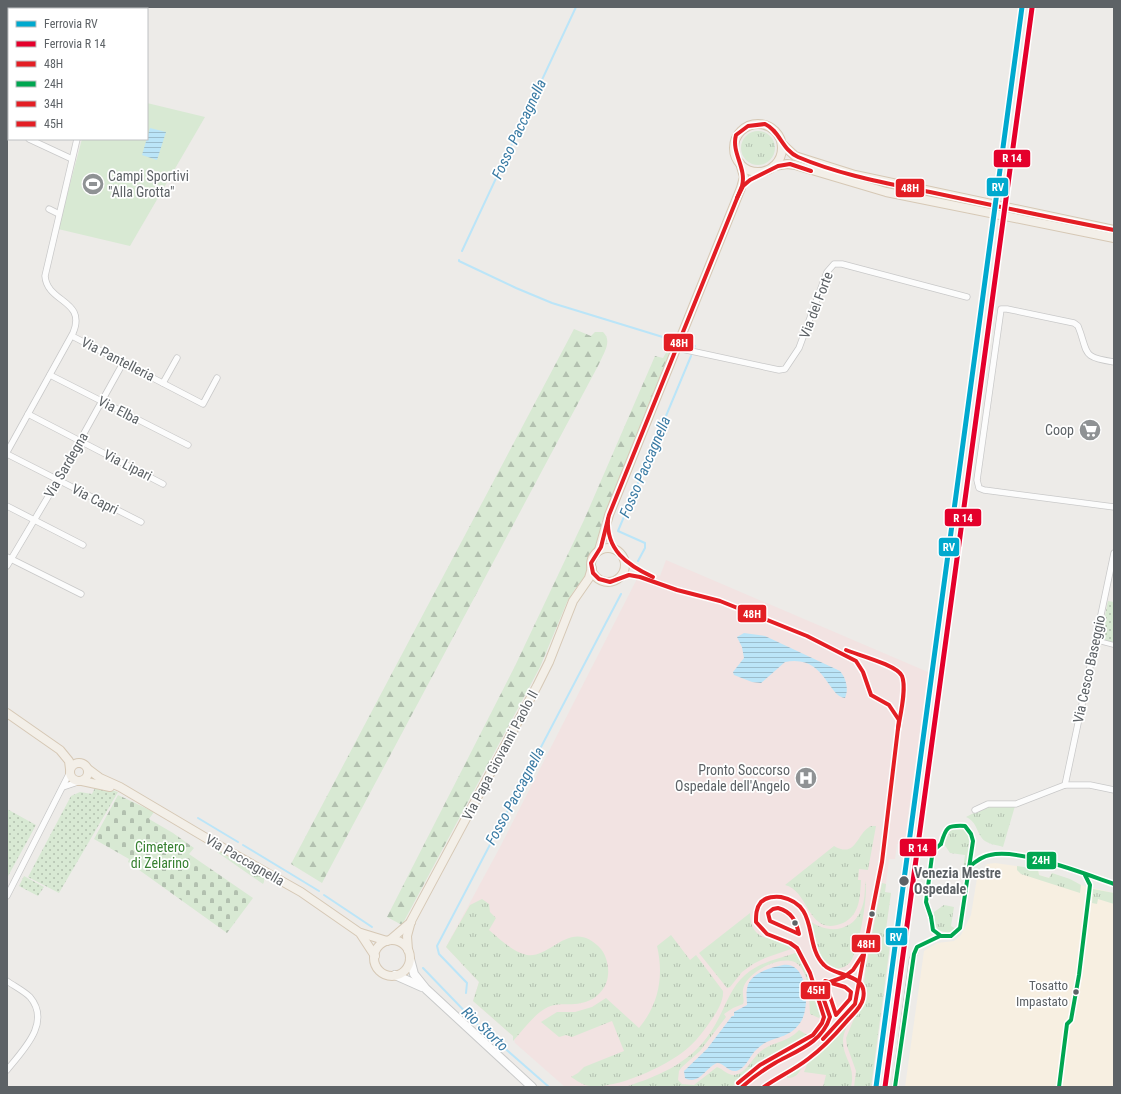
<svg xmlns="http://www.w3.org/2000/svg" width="1121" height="1094" viewBox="0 0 1121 1094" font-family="'Roboto Condensed',sans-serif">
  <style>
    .commercial { fill: #f7efe1 }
    .medical { fill: #f2e3e2 }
    .grass { fill: url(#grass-tufts) }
    .forest { fill: url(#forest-firs) }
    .cemetery { fill: url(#cemetery-stones) }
    .park { fill: url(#park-dots) }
    .pitch { fill: #d8e9d3 }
    .water { fill: url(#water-rules) }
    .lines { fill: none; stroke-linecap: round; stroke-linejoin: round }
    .stream { stroke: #bbe5f8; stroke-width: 2 }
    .pedestrian-casing { stroke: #c9c9c9; stroke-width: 5.5 }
    .minor-casing { stroke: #c9c9c9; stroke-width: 7 }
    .secondary-casing { stroke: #c9caca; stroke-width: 10 }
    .primary-casing { stroke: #d6c8b5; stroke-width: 10 }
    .pedestrian { stroke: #fcfcfc; stroke-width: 4 }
    .minor { stroke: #fcfcfc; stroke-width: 5.5 }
    .secondary { stroke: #fcfcfc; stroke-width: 8 }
    .primary { stroke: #f3efe8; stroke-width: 8 }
    .bus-1-casing { stroke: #fff; stroke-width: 7 }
    .bus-2-casing { stroke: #fff; stroke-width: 7 }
    .bus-3-casing { stroke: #fff; stroke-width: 7 }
    .bus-4-casing { stroke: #fff; stroke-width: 7 }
    .bus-1 { stroke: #e31e24; stroke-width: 4 }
    .bus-2 { stroke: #00a651; stroke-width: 4 }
    .bus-3 { stroke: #e31e24; stroke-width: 4 }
    .bus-4 { stroke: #e31e24; stroke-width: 4 }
    .rail-1-casing { stroke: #fff; stroke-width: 8 }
    .rail-2-casing { stroke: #fff; stroke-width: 8 }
    .rail-1 { stroke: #00a9ce; stroke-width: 5 }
    .rail-2 { stroke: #e4002b; stroke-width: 5 }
    .stop-dot { fill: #5d6266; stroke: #fff; stroke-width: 1.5 }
    .labels { text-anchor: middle; stroke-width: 3.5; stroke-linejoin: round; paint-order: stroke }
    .bus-label { font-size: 13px; fill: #5d6266; stroke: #fff; text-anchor: end }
    .poi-label { font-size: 14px; fill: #5d6266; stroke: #fff; text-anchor: end }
    .street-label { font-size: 14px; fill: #5d6266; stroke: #fff }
    .park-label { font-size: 14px; fill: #378131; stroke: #fff }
    .stop-label { font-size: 14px; font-weight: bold; fill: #5d6266; stroke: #fff; text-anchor: start }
    .water-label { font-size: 15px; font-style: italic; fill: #397aa3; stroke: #fff }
    .line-badge { stroke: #fff; stroke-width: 1.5 }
    .badge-label { font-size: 11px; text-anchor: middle; font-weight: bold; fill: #fff }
  </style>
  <defs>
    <pattern id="grass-tufts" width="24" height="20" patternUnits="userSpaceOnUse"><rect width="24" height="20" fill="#d8e9d3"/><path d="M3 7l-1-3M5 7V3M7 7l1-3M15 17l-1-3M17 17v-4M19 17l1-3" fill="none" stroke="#b2c0af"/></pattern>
    <pattern id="forest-firs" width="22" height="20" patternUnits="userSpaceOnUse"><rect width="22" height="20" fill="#d8e9d3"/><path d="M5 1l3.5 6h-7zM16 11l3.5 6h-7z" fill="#b2c0af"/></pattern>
    <pattern id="cemetery-stones" width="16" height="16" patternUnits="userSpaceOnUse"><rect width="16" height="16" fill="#d8e9d3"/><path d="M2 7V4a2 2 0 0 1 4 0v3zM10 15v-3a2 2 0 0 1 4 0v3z" fill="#b2c0af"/></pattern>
    <pattern id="park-dots" width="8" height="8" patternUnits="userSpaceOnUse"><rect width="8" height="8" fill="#d8e9d3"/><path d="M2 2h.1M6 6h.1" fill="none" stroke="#b2c0af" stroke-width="1.8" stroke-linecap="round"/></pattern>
    <pattern id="water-rules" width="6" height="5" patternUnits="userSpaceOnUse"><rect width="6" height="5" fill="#bbe5f8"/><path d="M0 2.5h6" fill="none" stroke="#9bbdcd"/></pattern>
  </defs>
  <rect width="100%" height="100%" fill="#edebe8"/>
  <path class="commercial" d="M995,863l43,6 1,6 10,3 3,-5 32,13 30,7v194h-209l19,-136 13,-8 17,-2 7,-6 10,-20 6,-37 4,1 3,-11 3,-4z"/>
  <path class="medical" d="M666,560l262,112 -24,173 -7,-1 -2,15h-6l-4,33 6,1 -5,36 6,1 -21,157h-306l-50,-44 -2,-7 -40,-35 6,-19 -33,-35 54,-100 142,-278 18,7z"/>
  <g class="grass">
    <circle cx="758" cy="148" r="17"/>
    <path d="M987,806h28l-12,41c-5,-2 -12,-2 -18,-6 -9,-7 -7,-19 -19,-24z"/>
    <path d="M871,826h5l-8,44 -9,-1 -1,11h3c-1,17 -1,35 -18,43 -36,15 -33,-32 -58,-38l49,-39c23,13 22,-13 37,-20z"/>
    <path d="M956,827l10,3 4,8 -4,33 -3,-1 2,-15 -15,-2 -6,-9 3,-12z"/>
    <path d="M219,850l45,26v6l-1,2 -46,-32z"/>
    <path d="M1017,866l21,3 1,6 10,3 3,-5 18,6 11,6 -1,8 -59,-19 -4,-4z"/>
    <path d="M865,881c4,12 -6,66 -13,78 -5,11 -21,13 -29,4 -9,-10 -11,-30 -14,-43 16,14 43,13 52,-10 4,-9 4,-19 4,-29z"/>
    <path d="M882,883l4,1 -1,8 6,1 -5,36 6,1 -21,157h-17l2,-16 -9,-25 -1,-8 16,-39 4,-33z"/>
    <path d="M1093,889l21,4v11l-16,-5 -1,5 -5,-1z"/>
    <path d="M482,899l7,5 1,8 6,6 -7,12c11,9 23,22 38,25 24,4 44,-39 74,-6 5,6 8,17 7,26 -1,14 -13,26 -27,28 -11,3 -22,-1 -33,4 -14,7 -24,22 -35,34v-5l-40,-35 6,-19 -33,-35 24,-42z"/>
    <path d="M944,905l10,2 -3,19 5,3 -8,4 -10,-3 -4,-8v-10z"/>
    <path d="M750,913c1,34 28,21 44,35l-29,10 -12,6 -11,8 -12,15 -3,1 -28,-35z"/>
    <path d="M671,935l19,25 6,-5 27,36c1,9 -6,21 -11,28 -7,10 -14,20 -23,28 -19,18 -79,46 -104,38 -5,-2 -9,-5 -14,-8l7,-4 6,-6 40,-16 -12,-30 -40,16 -6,-2 -7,2 -18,-15 16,-10h18l17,-5 14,-9 33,30c20,-24 25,-52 18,-82z"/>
    <path d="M798,952l12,21 3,9 1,16 7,16 -2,4 -9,-4c-1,-15 0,-32 -8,-45 -11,-21 -52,1 -58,17 -3,7 1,13 -1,18l-10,4 -9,6 2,3 -26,34 -18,16 -3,4 -1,9 4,4 12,1 23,-18c6,2 10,8 17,8 13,-2 18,-17 27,-24 13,-10 26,-8 38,-21l10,6 -53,29 -24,22h-107c37,-12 70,-26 90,-62 10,-17 15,-37 30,-50 16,-14 34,-16 53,-23z"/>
    <path d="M853,1012c-2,10 -10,18 -10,29 0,18 13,24 8,46h-28l3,-12 -22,-3 8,-20z"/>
    <path d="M806,1057c-4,9 -6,21 -18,21l-7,-6z"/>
  </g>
  <g class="forest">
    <path d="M574,329l17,7 4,-4h8c10,9 0,22 -4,32l-277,519 -31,-19z"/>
    <path d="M668,349l2,2 -69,172v11l-4,14 -7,9 -1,11 -4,9 -10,12 -8,13 -27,65 -138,258 -15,-8 128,-251 69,-146 71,-164 8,2z"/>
  </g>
  <path class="cemetery" d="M118,795l36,17 -5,7 24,14 21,15 -5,6 64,44 -26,35 -99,-71 1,-3 -35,-20z"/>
  <g class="park">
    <path d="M1108,601l6,1v41l-14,-3z"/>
    <path d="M96,786l22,6 -59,101 -31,-16 43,-81 9,-4 12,2z"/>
    <path d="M7,809l29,16 -29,53z"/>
    <path d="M24,876l20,11 -6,9 -19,-10z"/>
  </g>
  <path class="pitch" d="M147,103l58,14 -75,129 -72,-17 24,-90h65z"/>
  <g class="water">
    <path d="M150,128l16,4 -9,28 -15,-5z"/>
    <path d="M744,633l21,3 75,35c6,7 9,18 5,27 -18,-2 -20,-44 -60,-36l-24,21 -9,-1 -18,-7 -1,-3 11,-14 -2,-11 -5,-10z"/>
    <path d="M783,965c25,-4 28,43 17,58 -13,18 -29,12 -43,26 -7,6 -11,20 -21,22 -8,1 -12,-8 -19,-8 -11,4 -18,23 -32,15l-1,-7 23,-22 25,-33h2v-4l13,-7c0,-5 -1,-11 0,-16 2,-16 23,-21 36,-24z"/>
  </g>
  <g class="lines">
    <g class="stream">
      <path d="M462,251l114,-244"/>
      <path d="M459,260v1l57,27 36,15 114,35"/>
      <path d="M690,345l5,1 -2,3"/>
      <path d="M638,561l7,-13v-5l-27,-12 73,-175"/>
      <path d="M198,818l40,24"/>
      <path d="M243,845l76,46"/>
      <path d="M324,895l48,32"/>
      <path d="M423,968l54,56 72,63"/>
      <path d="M466,993l1,-10 -28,-29 -2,-8 184,-352"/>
    </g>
    <g class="pedestrian-casing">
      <path id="pedestrian" d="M1095,640l19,5"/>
    </g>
    <g class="minor-casing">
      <g id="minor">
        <path d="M109,9v-2"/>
        <path d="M7,83l2,1"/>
        <path d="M7,129l2,1"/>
        <path d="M29,139l43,20"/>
        <path d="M49,209l10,5"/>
        <path d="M72,336l131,68 14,-26"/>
        <path d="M677,348l102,22 6,-1 14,-21 28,-76 7,-8h8l125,33"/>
        <path d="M1114,362c-34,-5 -25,-9 -36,-36l-4,-3 -67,-14h-6l-24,171 2,8 5,2 130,17"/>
        <path d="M50,375l138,70"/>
        <path d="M163,383l14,-25"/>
        <path d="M28,414l135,70"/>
        <path d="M7,452l66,-119c14,-33 -26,-30 -28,-57l32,-137"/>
        <path d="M7,454l134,68"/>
        <path d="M7,506l76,39"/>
        <path d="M7,557l74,37"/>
        <path d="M7,566l51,-86 65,-117"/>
        <path d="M1065,785l49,-232"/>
        <path d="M63,787l15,-5"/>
        <path d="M975,810l13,-6h28l49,-19h25l24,5"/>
        <path d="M7,896l63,-124"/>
        <path d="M7,981c7,5 17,10 23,16 22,26 -8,54 -23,73"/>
        <path d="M895,1087l17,-127 5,-13"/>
      </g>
    </g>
    <g class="secondary-casing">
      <g id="secondary">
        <path d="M410,959l4,15 12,15 106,98"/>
        <path d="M395,975l27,12"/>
      </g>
    </g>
    <g class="primary-casing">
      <g id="primary">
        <circle cx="758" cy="148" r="24"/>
        <path d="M782,144l13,12 60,19 259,55"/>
        <path d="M774,166l13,-2 8,1 91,27 228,46"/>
        <circle cx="608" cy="565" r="17"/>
        <path d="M599,550l10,-35 132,-327 3,-11 -4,-14"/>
        <path d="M7,713l53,37 9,11 1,8"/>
        <circle cx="79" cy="772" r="9"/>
        <path d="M88,769l12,9 20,9 98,58 83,47 59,41 15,23"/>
        <path d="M82,781l28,6"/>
        <path d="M361,933l26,8"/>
        <path d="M390,940l21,-18"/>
        <circle cx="392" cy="958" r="18"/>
        <path d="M408,950l-1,-14 4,-15 126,-235 12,-24 24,-61 16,-23 3,-10"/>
      </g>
    </g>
    <use href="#pedestrian" class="pedestrian"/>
    <use href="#minor" class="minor"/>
    <use href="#secondary" class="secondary"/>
    <use href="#primary" class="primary"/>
    <g class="bus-1-casing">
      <g id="bus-1">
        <path d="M737,198l6,-12 7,-6 28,-14 12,-2 21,7"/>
        <path d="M608,519c-2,31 19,46 45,58"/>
        <path d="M846,650c12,5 51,15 56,26 5,12 -2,40 -4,53"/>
        <path d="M823,1039l32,-35 9,-49"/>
        <path d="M742,1087c10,-9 21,-17 33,-24 21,-12 47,-20 55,-46l-6,-17 1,-12 5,-6 14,-5 9,-7 11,-17 18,-91 17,-142 -10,-15 -18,-10 -8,-23 -7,-11 -49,-25 -87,-35 -43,-11 -37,-13 -11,-2 -19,7 -11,-3 -6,-6 -2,-10 10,-16 8,-32 133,-329c5,-18 -11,-33 -6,-51l12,-9 17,-2c15,7 17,26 33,33 42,18 88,26 132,35 61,13 123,26 184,38"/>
      </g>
    </g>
    <g class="bus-2-casing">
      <g id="bus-2">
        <path d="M969,867c6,-5 13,-11 21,-12 30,-7 95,19 124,29"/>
        <path d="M931,917l2,13 8,6h10l9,-8 13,-87 -2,-7 -6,-8c-18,-1 -19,1 -24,18"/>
        <path d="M931,917l-5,-15 6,-46 3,-7 6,-5"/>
        <path d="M895,1087l19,-133 3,-7 23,-11"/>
        <path d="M1059,1087l8,-63 4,-4 8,-45 11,-90 -5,-10"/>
      </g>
    </g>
    <g class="bus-3-casing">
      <g id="bus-3">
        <path d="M778,908c14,4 18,13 21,26l-29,-13 -2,-8 5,-4z"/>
        <path d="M825,981l20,6 6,5 -1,7 -14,16z"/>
      </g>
    </g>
    <g class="bus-4-casing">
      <path id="bus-4" d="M738,1083l22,-18 53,-30 9,-12 2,-6 -14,-44 -13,-25 -7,-5 -23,-9 -11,-12c0,-7 0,-14 5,-20 5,-5 14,-6 20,-5 39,8 22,47 43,68 11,12 45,8 39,34 -2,9 -10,15 -16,22 -12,14 -24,27 -39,38 -14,11 -30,18 -44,28"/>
    </g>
    <use href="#bus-1" class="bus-1"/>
    <use href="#bus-2" class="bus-2"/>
    <use href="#bus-3" class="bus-3"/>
    <use href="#bus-4" class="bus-4"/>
    <g class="rail-1-casing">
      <path id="rail-1" d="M876,1087l146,-1080"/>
    </g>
    <g class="rail-2-casing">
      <path id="rail-2" d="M885,1087l147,-1079"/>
    </g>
    <use href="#rail-1" class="rail-1"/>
    <use href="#rail-2" class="rail-2"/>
  </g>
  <defs>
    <g id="stadium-disc" transform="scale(1.15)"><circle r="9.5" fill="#8f9294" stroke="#fff"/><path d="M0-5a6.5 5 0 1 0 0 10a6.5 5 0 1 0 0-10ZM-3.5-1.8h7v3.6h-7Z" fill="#fff"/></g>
    <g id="supermarket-disc" transform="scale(1.15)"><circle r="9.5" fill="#8f9294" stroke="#fff"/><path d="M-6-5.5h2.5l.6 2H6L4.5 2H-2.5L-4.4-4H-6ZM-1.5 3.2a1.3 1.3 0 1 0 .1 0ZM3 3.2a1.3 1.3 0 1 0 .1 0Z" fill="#fff"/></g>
    <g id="hospital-disc" transform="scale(1.15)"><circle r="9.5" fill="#8f9294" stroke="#fff"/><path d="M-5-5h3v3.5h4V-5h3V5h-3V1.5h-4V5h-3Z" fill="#fff"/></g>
  </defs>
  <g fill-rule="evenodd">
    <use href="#stadium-disc" x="93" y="184"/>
    <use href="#supermarket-disc" x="1090" y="430"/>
    <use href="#hospital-disc" x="806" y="778"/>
  </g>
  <g class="stop-dot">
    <circle cx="904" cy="881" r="5.5"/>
    <circle cx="872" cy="914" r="3.5"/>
    <circle cx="795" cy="923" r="3.5"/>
    <circle cx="1076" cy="992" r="3.5"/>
  </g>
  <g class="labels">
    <g class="bus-label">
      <text x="1068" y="990">Tosatto<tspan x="1068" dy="16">Impastato</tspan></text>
    </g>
    <g class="poi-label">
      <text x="108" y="181" text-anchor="start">Campi Sportivi<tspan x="108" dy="16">"Alla Grotta"</tspan></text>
      <text x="1074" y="435">Coop</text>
      <text x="790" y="775">Pronto Soccorso<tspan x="790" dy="16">Ospedale dell'Angelo</tspan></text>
    </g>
    <g class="street-label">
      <text transform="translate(816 305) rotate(-69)" y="5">Via del Forte</text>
      <text transform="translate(118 359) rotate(27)" y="5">Via Pantelleria</text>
      <text transform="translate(119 410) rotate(27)" y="5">Via Elba</text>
      <text transform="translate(66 465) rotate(-60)" y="5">Via Sardegna</text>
      <text transform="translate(128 465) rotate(27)" y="5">Via Lipari</text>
      <text transform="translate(95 499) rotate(27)" y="5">Via Capri</text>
      <text transform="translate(1089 669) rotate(-78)" y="5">Via Cesco Baseggio</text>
      <text transform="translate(500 755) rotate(-62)" y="5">Via Papa Giovanni Paolo II</text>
      <text transform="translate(245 860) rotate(30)" y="5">Via Paccagnella</text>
    </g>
    <g class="park-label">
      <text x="160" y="852">Cimetero<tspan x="160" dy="16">di Zelarino</tspan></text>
    </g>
    <g class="stop-label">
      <text x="914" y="878">Venezia Mestre<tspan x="914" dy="16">Ospedale</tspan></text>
    </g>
    <g class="water-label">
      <text transform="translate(519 129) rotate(-65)" y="5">Fosso Paccagnella</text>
      <text transform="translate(645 467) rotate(-67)" y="5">Fosso Paccagnella</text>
      <text transform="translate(515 796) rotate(-62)" y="5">Fosso Paccagnella</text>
      <text transform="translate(485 1029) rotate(43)" y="5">Rio Storto</text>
    </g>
  </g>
  <g class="line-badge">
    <rect x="993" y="149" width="38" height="19" rx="4" fill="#e4002b"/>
    <rect x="986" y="177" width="23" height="20" rx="4" fill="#00a9ce"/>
    <rect x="895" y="178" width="30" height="20" rx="4" fill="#e31e24"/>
    <rect x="663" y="333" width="31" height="19" rx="4" fill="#e31e24"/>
    <rect x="944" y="508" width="38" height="19" rx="4" fill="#e4002b"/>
    <rect x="938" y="537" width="22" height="20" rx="4" fill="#00a9ce"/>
    <rect x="737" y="604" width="30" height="19" rx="4" fill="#e31e24"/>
    <rect x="899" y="838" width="38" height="19" rx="4" fill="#e4002b"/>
    <rect x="1026" y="851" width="31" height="19" rx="4" fill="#00a651"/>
    <rect x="885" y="927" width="23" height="19" rx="4" fill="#00a9ce"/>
    <rect x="851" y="934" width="30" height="19" rx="4" fill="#e31e24"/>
    <rect x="800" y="981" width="31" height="19" rx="4" fill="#e31e24"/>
  </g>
  <g class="badge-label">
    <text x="1012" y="162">R 14</text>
    <text x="998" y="191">RV</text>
    <text x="910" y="192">48H</text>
    <text x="679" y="347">48H</text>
    <text x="963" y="522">R 14</text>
    <text x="949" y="551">RV</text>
    <text x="752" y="618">48H</text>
    <text x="918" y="852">R 14</text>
    <text x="1041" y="864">24H</text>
    <text x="896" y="941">RV</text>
    <text x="866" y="948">48H</text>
    <text x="816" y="994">45H</text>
  </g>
  <rect width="1121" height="1094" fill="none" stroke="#5d6266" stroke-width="16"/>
  <rect x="8" y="8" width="140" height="132" fill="#ffffff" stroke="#bec0c2"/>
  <rect x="16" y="21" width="20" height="6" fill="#00a9ce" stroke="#bec0c2"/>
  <text x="44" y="28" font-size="12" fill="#5d6266">Ferrovia RV</text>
  <rect x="16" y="41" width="20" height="6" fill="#e4002b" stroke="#bec0c2"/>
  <text x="44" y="48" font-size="12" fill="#5d6266">Ferrovia R 14</text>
  <rect x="16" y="61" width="20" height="6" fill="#e31e24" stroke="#bec0c2"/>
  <text x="44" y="68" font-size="12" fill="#5d6266">48H</text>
  <rect x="16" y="81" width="20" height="6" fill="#00a651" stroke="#bec0c2"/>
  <text x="44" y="88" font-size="12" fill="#5d6266">24H</text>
  <rect x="16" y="101" width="20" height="6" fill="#e31e24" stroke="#bec0c2"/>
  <text x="44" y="108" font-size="12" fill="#5d6266">34H</text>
  <rect x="16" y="121" width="20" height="6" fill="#e31e24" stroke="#bec0c2"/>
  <text x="44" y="128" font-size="12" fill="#5d6266">45H</text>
</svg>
